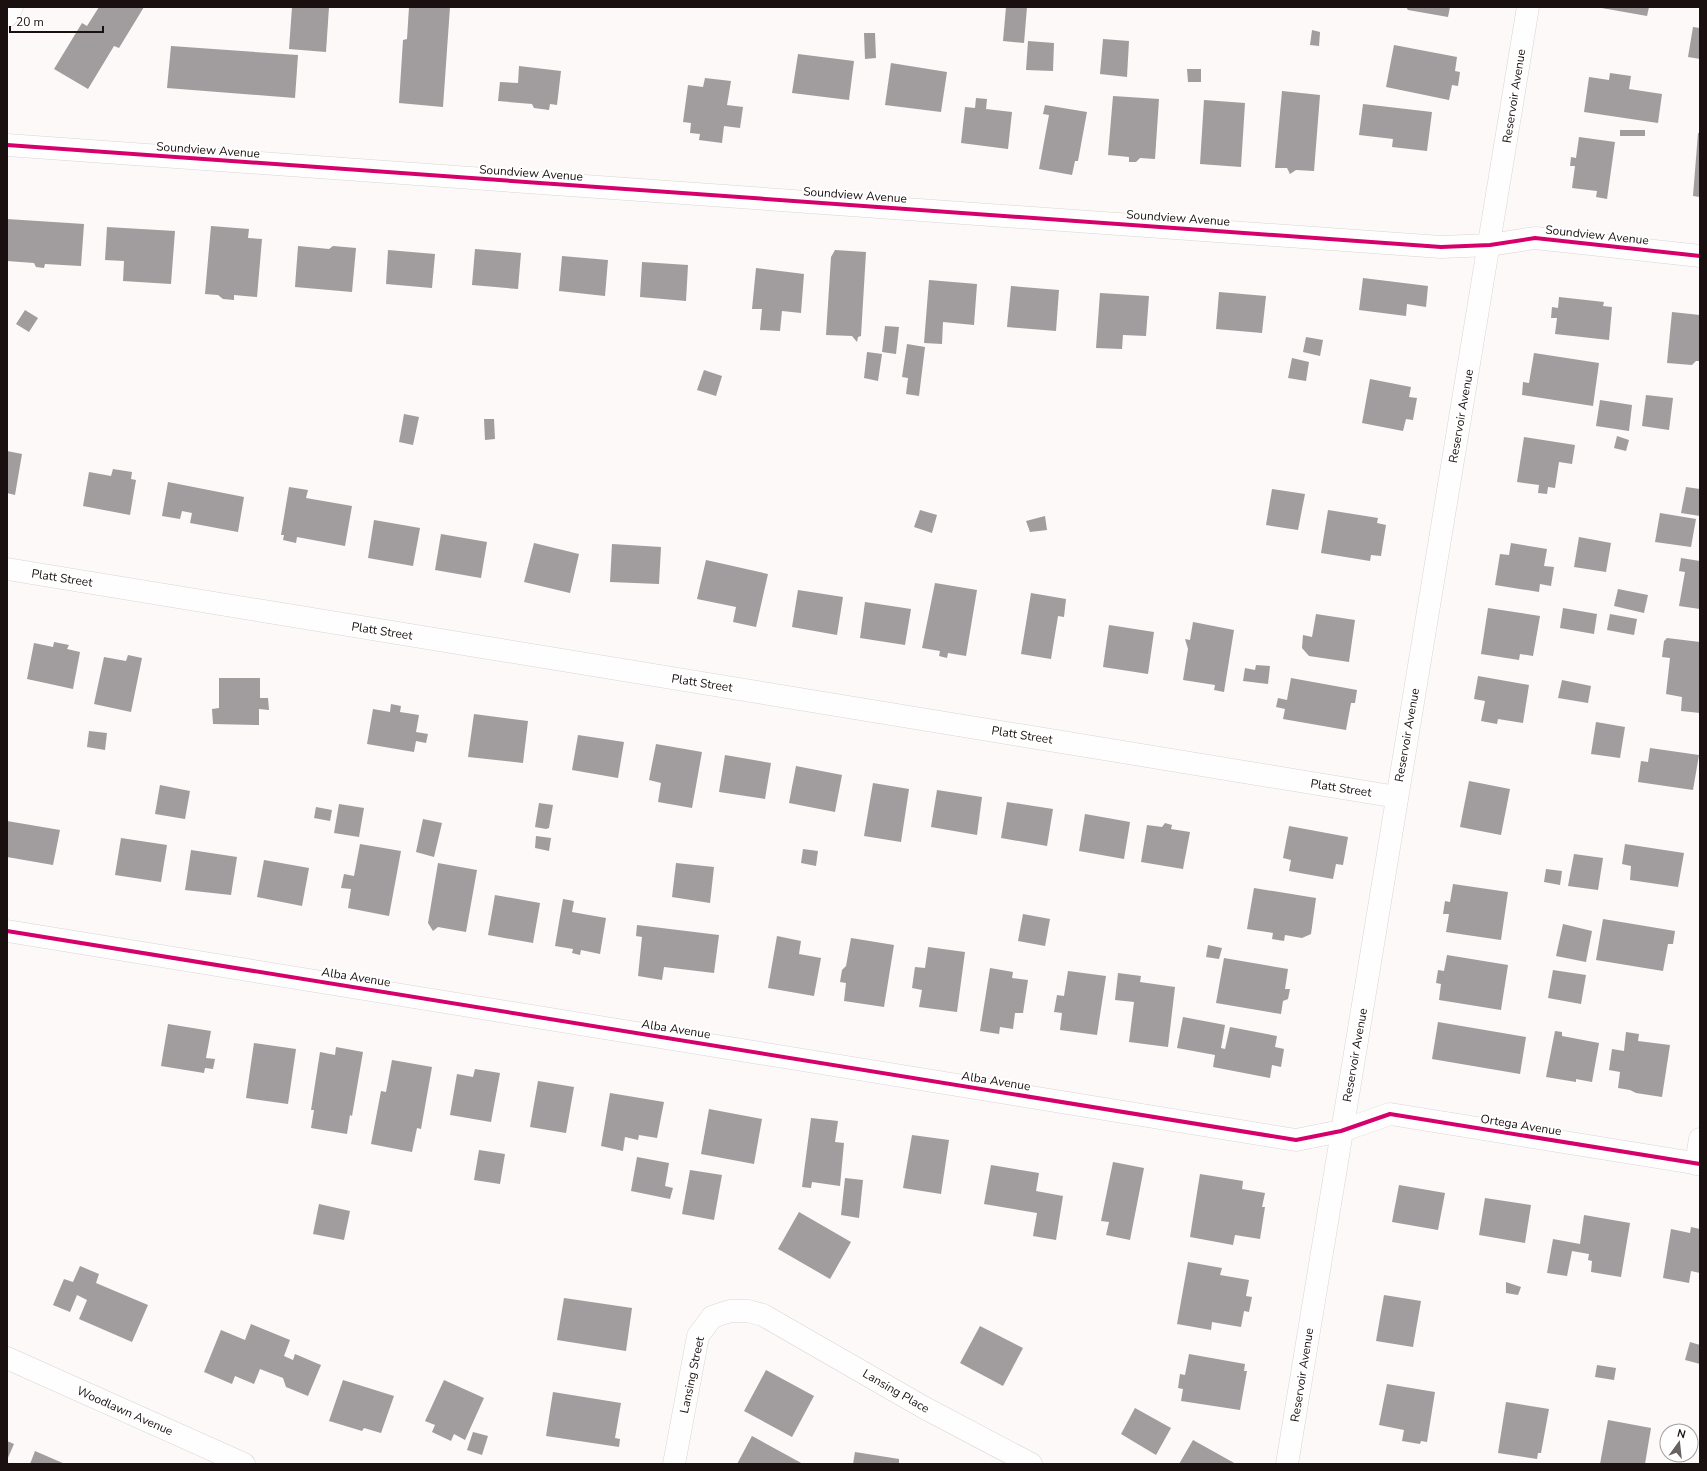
<svg xmlns="http://www.w3.org/2000/svg" width="1707" height="1471" viewBox="0 0 1707 1471" font-family="'Nunito Sans',sans-serif">
  <style>
    .building { fill: #a19c9d }
    .lines { fill: none; stroke-linecap: round; stroke-linejoin: round }
    .street-casing { stroke: #dbd4d3; stroke-width: 23 }
    .secondary-casing { stroke: #dbd4d3; stroke-width: 23 }
    .street { stroke: #fffefe; stroke-width: 22 }
    .secondary { stroke: #fffefe; stroke-width: 22 }
    .cycleway-casing { stroke: #fff; stroke-width: 6 }
    .cycleway { stroke: #d6006c; stroke-width: 4 }
    .labels { text-anchor: middle; stroke-width: 4; stroke-linejoin: round; paint-order: stroke }
    .street-label { font-size: 12px; fill: #19100f; stroke: #fff }
  </style>
  <rect width="100%" height="100%" fill="#fdf9f8"/>
  <g class="building">
    <path d="M99,7h45l-25,41 -5,-2 -26,43 -34,-20 28,-46 5,3z"/>
    <path d="M292,7h37l-3,45 -37,-3z"/>
    <path d="M409,7h41l-7,100 -44,-4 4,-63 4,-1z"/>
    <path d="M1006,7h21l-3,36 -21,-2z"/>
    <path d="M1406,7h44l-2,10 -40,-7z"/>
    <path d="M1596,7h53l-2,9z"/>
    <path d="M1693,27l7,1v31l-12,-2z"/>
    <path d="M1312,30l8,2 -1,14 -9,-1z"/>
    <path d="M864,33h11l1,25 -11,1z"/>
    <path d="M1103,39l26,2 -2,36 -27,-3z"/>
    <path d="M1028,41l26,2 -1,28 -27,-1z"/>
    <path d="M1394,45l63,12 -2,14 5,1 -2,14 -6,-1 -3,15 -63,-13z"/>
    <path d="M171,46l127,9 -3,43 -128,-10z"/>
    <path d="M798,54l56,7 -5,39 -57,-7z"/>
    <path d="M891,63l56,9 -6,40 -56,-7z"/>
    <path d="M519,66l42,5 -4,34 -7,-1 -1,6 -15,-2 -2,-4 -34,-3 2,-19 18,1z"/>
    <path d="M1187,69h14v13h-13z"/>
    <path d="M1610,73l21,3 -2,13 33,5 -4,29 -74,-11 5,-35 20,3z"/>
    <path d="M705,78l26,3 -4,24 16,2 -3,21 -16,-2 -2,17 -23,-3 1,-6 -10,-1 1,-10 -8,-1 5,-37 15,2z"/>
    <path d="M1282,91l38,4 -6,76 -18,-1 -6,4 -3,-6h-12z"/>
    <path d="M1113,96l46,3 -4,60 -15,-1 -4,4h-7v-5l-21,-2z"/>
    <path d="M976,98l11,1 -1,10 26,3 -4,37 -47,-6 4,-36 10,1z"/>
    <path d="M1204,100l41,3 -4,64 -41,-3z"/>
    <path d="M1363,104l69,8 -5,39 -35,-4 1,-8 -34,-4z"/>
    <path d="M1045,105l42,7 -9,49h-3l-3,14 -33,-6 10,-54 -6,-1z"/>
    <rect x="1620" y="130" width="25" height="6"/>
    <path d="M1698,133h2v64l-7,-1z"/>
    <path d="M1579,137l36,5 -8,57 -11,-2 1,-6 -25,-3 3,-22h-5l1,-9 5,1z"/>
    <path d="M7,219l77,5 -3,42 -36,-2 -1,4 -8,-1 -2,-4 -27,-2z"/>
    <path d="M211,226l38,3 -1,9 14,1 -5,58 -23,-2v5l-11,-1 -5,-4 -13,-1z"/>
    <path d="M107,227l68,4 -4,53 -48,-3 1,-20 -19,-1z"/>
    <path d="M298,246l31,3 4,-3 23,2 -4,44 -57,-5z"/>
    <path d="M475,249l46,4 -3,36 -46,-4z"/>
    <path d="M388,250l47,4 -3,34 -46,-4z"/>
    <path d="M835,250l31,2 -5,84 -3,1 -1,5 -5,-6 -26,-1 5,-78z"/>
    <path d="M562,256l46,4 -3,36 -46,-5z"/>
    <path d="M642,262l46,3 -2,36 -46,-4z"/>
    <path d="M756,268l48,6 -3,39 -19,-2 -2,20 -20,-1 2,-21h-10z"/>
    <path d="M1363,278l65,8 -2,21 -19,-3 -1,12 -47,-6z"/>
    <path d="M929,280l48,4 -3,41 -31,-3 -1,22 -18,-1z"/>
    <path d="M1011,286l48,4 -3,41 -49,-4z"/>
    <path d="M1219,292l47,4 -4,37 -46,-4z"/>
    <path d="M1100,293l49,3 -3,40 -23,-1 -1,14 -26,-1z"/>
    <path d="M1559,297l45,5 -1,4 9,1 -3,33 -54,-6 2,-16h-6l1,-11 6,1z"/>
    <path d="M25,310l13,8 -9,14 -13,-8z"/>
    <path d="M1672,312l28,3v46h-4l-4,4 -25,-2z"/>
    <path d="M885,326l14,1 -3,27 -14,-2z"/>
    <path d="M1306,337l17,3 -3,16 -17,-4z"/>
    <path d="M907,344l18,3 -6,49 -13,-2 2,-16 -6,-1z"/>
    <path d="M867,352l15,2 -4,27 -14,-3z"/>
    <path d="M1534,353l65,10 -6,43 -71,-11 1,-13 6,1z"/>
    <path d="M1292,358l17,4 -3,19 -18,-3z"/>
    <path d="M704,370l18,6 -6,20 -19,-6z"/>
    <path d="M1370,379l41,8 -2,10 8,1 -4,22 -7,-1 -3,12 -41,-8z"/>
    <path d="M1646,395l27,3 -4,32 -27,-4z"/>
    <path d="M1600,400l32,5 -3,26 -33,-5z"/>
    <path d="M404,414l15,3 -6,28 -14,-3z"/>
    <path d="M484,419h10l1,20 -10,1z"/>
    <path d="M1617,436l12,4 -3,11 -12,-3z"/>
    <path d="M1524,437l51,8 -3,19 -13,-2 -4,26 -7,-1 -1,7 -9,-1 1,-8 -22,-3z"/>
    <path d="M7,451l15,3 -7,41 -8,-2z"/>
    <path d="M113,469l19,3 -1,7 5,1 -6,35 -47,-9 6,-34 22,4z"/>
    <path d="M168,482l76,15 -6,35 -48,-9 2,-10 -10,-2 -2,8 -18,-3z"/>
    <path d="M289,487l19,3 -2,8 46,8 -7,40 -48,-9 -1,6 -13,-3 1,-5h-3z"/>
    <path d="M1686,487l14,2v27l-19,-3z"/>
    <path d="M1272,489l33,5 -7,36 -32,-5z"/>
    <path d="M920,510l17,5 -5,18 -18,-6z"/>
    <path d="M1328,510l50,8 -1,5 9,2 -5,31 -10,-1 -1,6 -49,-8z"/>
    <path d="M1660,513l36,6 -5,28 -36,-5z"/>
    <path d="M1045,516l2,14 -17,2 -4,-11z"/>
    <path d="M374,520l46,8 -7,38 -45,-8z"/>
    <path d="M441,534l46,8 -6,36 -46,-8z"/>
    <path d="M1579,537l32,6 -5,29 -32,-5z"/>
    <path d="M534,543l45,11 -9,39 -46,-11z"/>
    <path d="M1511,543l36,6 -3,17 10,1 -3,19 -11,-2 -1,8 -44,-7 5,-31 9,1z"/>
    <path d="M612,544l49,3 -2,37 -49,-2z"/>
    <path d="M1681,558l19,3v48l-21,-3 6,-34 -6,-1z"/>
    <path d="M706,560l62,14 -12,53 -23,-5 3,-15 -39,-8z"/>
    <path d="M935,583l42,7 -11,66 -18,-3 -1,5 -8,-2 1,-5 -18,-3z"/>
    <path d="M1618,589l30,6 -4,18 -30,-7z"/>
    <path d="M798,590l45,7 -6,38 -45,-8z"/>
    <path d="M1031,593l35,6 -2,18 -6,-1 -7,43 -30,-5z"/>
    <path d="M865,602l46,7 -6,36 -45,-7z"/>
    <path d="M1488,608l52,8 -7,40 -13,-2 -1,6 -38,-6z"/>
    <path d="M1563,608l34,6 -3,20 -34,-6z"/>
    <path d="M1316,614l39,6 -6,42 -40,-6 -7,-8 1,-13 9,2z"/>
    <path d="M1610,614l27,5 -3,16 -27,-5z"/>
    <path d="M1193,622l41,8 -10,62 -10,-2 1,-5 -32,-5 5,-31 -3,-10 5,1z"/>
    <path d="M1109,625l45,7 -6,42 -45,-7z"/>
    <path d="M1667,638l33,4v71l-19,-2 1,-14 -16,-3 4,-36 -8,-1 2,-16z"/>
    <path d="M54,642l15,3 -2,4 13,3 -7,37 -46,-10 7,-36 19,4z"/>
    <path d="M128,655l14,3 -11,54 -37,-8 10,-47 22,4z"/>
    <path d="M1256,665l14,1 -2,18 -25,-3 2,-13 10,2z"/>
    <path d="M1478,676l51,9 -6,38 -25,-4 -1,5 -16,-3 4,-20 -11,-2z"/>
    <path d="M219,678h41v20h8l1,12 -10,-1v16l-46,-1 -1,-15 7,-1z"/>
    <path d="M1291,678l66,12 -2,13h-4l-5,27 -63,-11 2,-10 -9,-2 2,-9 9,2z"/>
    <path d="M1562,680l29,6 -3,17 -30,-5z"/>
    <path d="M391,704l10,2 -1,6 19,3 -3,17 12,2 -2,9 -10,-2 -2,11 -47,-8 6,-35 17,3z"/>
    <path d="M474,714l54,7 -5,42 -55,-6z"/>
    <path d="M1596,722l29,5 -5,31 -29,-4z"/>
    <path d="M89,731l18,2 -2,17 -18,-3z"/>
    <path d="M578,735l46,7 -6,36 -46,-8z"/>
    <path d="M656,744l46,8 -10,56 -34,-6 3,-19 -12,-3z"/>
    <path d="M1650,748l49,7 -6,35 -55,-8 3,-21 7,1z"/>
    <path d="M725,755l46,8 -6,36 -46,-7z"/>
    <path d="M796,766l46,9 -7,37 -46,-9z"/>
    <path d="M1469,781l41,8 -9,46 -41,-8z"/>
    <path d="M873,783l36,6 -8,53 -37,-6z"/>
    <path d="M160,785l30,6 -5,28 -30,-5z"/>
    <path d="M937,790l45,7 -5,38 -46,-8z"/>
    <path d="M1007,802l46,7 -6,37 -46,-8z"/>
    <path d="M539,803l14,2 -4,23 -3,1 -11,-2z"/>
    <path d="M339,804l25,4 -5,29 -25,-4z"/>
    <path d="M316,807l16,3 -2,11 -16,-3z"/>
    <path d="M1085,814l45,8 -6,37 -45,-8z"/>
    <path d="M423,819l19,4 -8,34 -18,-5z"/>
    <path d="M7,821l53,9 -7,35 -46,-8z"/>
    <path d="M1165,823l7,2 -1,4 19,3 -7,37 -42,-7 6,-37 15,2z"/>
    <path d="M1289,826l59,11 -5,28 -7,-1 -3,15 -44,-8 2,-11 -8,-2z"/>
    <path d="M536,836l15,2 -2,13 -14,-3z"/>
    <path d="M121,838l46,7 -6,37 -46,-7z"/>
    <path d="M360,844l41,7 -12,65 -41,-8 3,-19 -10,-1 3,-14 10,2z"/>
    <path d="M1625,844l59,9 -6,34 -48,-7 1,-14 -9,-2z"/>
    <path d="M803,849l15,2 -2,15 -15,-3z"/>
    <path d="M191,850l46,7 -6,38 -46,-5z"/>
    <path d="M1574,854l29,4 -5,32 -30,-4z"/>
    <path d="M264,860l45,8 -7,38 -45,-9z"/>
    <path d="M438,863l39,7 -11,62 -28,-5 -5,4 -5,-8z"/>
    <path d="M676,863l38,4 -4,36 -38,-6z"/>
    <path d="M1546,869l16,2 -2,14 -16,-3z"/>
    <path d="M1453,884l55,8 -7,48 -55,-8 3,-18h-6l2,-13 5,1z"/>
    <path d="M1254,888l62,10 -5,36 -9,4 -17,-3 -1,6 -12,-2 1,-6 -26,-4z"/>
    <path d="M495,895l45,8 -7,40 -45,-8z"/>
    <path d="M563,899l11,2 -2,11 34,6 -6,36 -19,-4 -1,5 -8,-2 1,-4 -18,-3z"/>
    <path d="M1023,914l27,5 -5,27 -27,-5z"/>
    <path d="M1603,919l72,12 -2,13h-5l-5,27 -67,-11z"/>
    <path d="M1563,924l29,7 -6,31 -30,-6z"/>
    <path d="M637,925l82,10 -5,38 -50,-6 -2,13 -24,-4 4,-39 -6,-1z"/>
    <path d="M777,936l24,5 -2,13 22,4 -7,38 -46,-8z"/>
    <path d="M851,938l43,7 -10,62 -40,-6 2,-18 -6,-1 2,-12 4,-4z"/>
    <path d="M1208,945l14,3 -3,11 -13,-2z"/>
    <path d="M928,947l37,5 -8,60 -38,-5 3,-17 -10,-2 3,-21 10,1z"/>
    <path d="M1447,955l61,10 -7,45 -62,-10 2,-16 -5,-1 2,-13 6,1z"/>
    <path d="M1224,958l64,11 -3,20h5l-2,10 -5,2 -2,13 -65,-11z"/>
    <path d="M990,968l23,4 -1,6 16,2 -5,33h-8l-2,16 -13,-2 -1,7 -19,-3z"/>
    <path d="M1553,970l33,5 -5,29 -33,-6z"/>
    <path d="M1068,971l38,5 -9,59 -37,-5 2,-17 -8,-1 3,-17 7,1z"/>
    <path d="M1118,973l23,3 -1,6 35,5 -7,60 -39,-5 5,-40 -19,-2z"/>
    <path d="M1183,1017l42,8 -4,23 4,1 5,-22 47,9 -2,11 9,2 -3,18 -9,-2 -2,13 -57,-11 2,-12 -38,-7z"/>
    <path d="M1438,1022l88,15 -6,37 -88,-15z"/>
    <path d="M168,1024l43,7 -5,27 9,1 -2,10 -8,-1 -1,5 -43,-7z"/>
    <path d="M1555,1031l7,1v4l37,7 -7,39 -16,-3v3l-30,-5z"/>
    <path d="M1626,1032l13,2 -1,7 32,4 -8,52 -26,-4 -6,-3 -12,-2 2,-16 -11,-2 3,-21 12,2z"/>
    <path d="M254,1043l42,6 -8,55 -42,-6z"/>
    <path d="M336,1047l27,5 -11,64 -2,-1 -3,19 -36,-6 3,-18h-3l9,-58 15,3z"/>
    <path d="M392,1060l40,7 -11,62 -4,-1 -5,24 -41,-8 10,-53 5,1z"/>
    <path d="M475,1069l25,4 -9,49 -41,-7 7,-41 16,3z"/>
    <path d="M538,1081l36,6 -8,46 -36,-6z"/>
    <path d="M610,1093l54,9 -7,36 -18,-3 -1,5 -13,-3 -2,14 -22,-5z"/>
    <path d="M709,1109l53,10 -8,45 -53,-10z"/>
    <path d="M811,1118l27,3 -3,21 9,1 -4,43 -28,-4 -1,6 -9,-1z"/>
    <path d="M912,1135l37,5 -8,54 -38,-6z"/>
    <path d="M479,1150l26,4 -5,30 -26,-4z"/>
    <path d="M637,1157l32,6 -4,23 8,2 -3,11 -39,-8z"/>
    <path d="M1113,1162l31,6 -14,72 -24,-5 3,-13 -8,-1z"/>
    <path d="M991,1165l48,8 -3,18 27,5 -7,44 -23,-4 4,-23 -53,-9z"/>
    <path d="M690,1170l32,5 -8,45 -32,-6z"/>
    <path d="M1200,1174l43,7 -1,8 23,4 -3,14h3l-5,32 -25,-4 -2,10 -43,-8z"/>
    <path d="M845,1178l18,2 -4,38 -18,-3z"/>
    <path d="M1399,1185l46,8 -7,37 -46,-8z"/>
    <path d="M1485,1198l46,7 -6,38 -46,-8z"/>
    <path d="M319,1204l31,7 -6,29 -31,-6z"/>
    <path d="M799,1212l52,30 -21,37 -52,-30z"/>
    <path d="M1584,1215l46,8 -9,54 -30,-5 1,-11 -4,-1 1,-6 -17,-3 -5,25 -20,-3 6,-34 27,5z"/>
    <path d="M1691,1227l9,2v44l-9,-2 -2,12 -26,-5 8,-49 19,4z"/>
    <path d="M1188,1262l34,6 -2,7 29,5 -3,16 6,1 -3,15 -5,-1 -3,16 -29,-5 -1,8 -34,-6z"/>
    <path d="M80,1266l19,8 -3,9 52,22 -16,37 -53,-23 8,-19 -10,-5 -7,17 -17,-7 11,-26 9,3z"/>
    <path d="M1506,1282l15,5 -3,8 -12,-2z"/>
    <path d="M1384,1295l37,6 -8,46 -37,-6z"/>
    <path d="M564,1298l68,10 -6,43 -69,-11z"/>
    <path d="M251,1324l39,16 -6,16 9,4 2,-6 26,11 -13,31 -22,-9 -3,-9 -23,-9 -6,15 -19,-8 -3,8 -28,-12 17,-42 24,10z"/>
    <path d="M980,1326l43,22 -20,38 -43,-23z"/>
    <path d="M1690,1342l10,3v19l-15,-4z"/>
    <path d="M1189,1354l56,10 -1,7h3l-7,39 -59,-9 2,-12 -5,-1 2,-14 5,1z"/>
    <path d="M1597,1365l19,3 -2,12 -19,-3z"/>
    <path d="M766,1370l48,26 -22,41 -48,-26z"/>
    <path d="M343,1380l51,16 -13,37 -17,-5 -2,3 -33,-10z"/>
    <path d="M444,1380l40,18 -19,42 -11,-6 -3,7 -19,-9 3,-7 -10,-4z"/>
    <path d="M1387,1384l48,8 -8,50 -6,-1 -1,3 -18,-3 2,-11 -25,-5z"/>
    <path d="M553,1392l68,11 -6,35 5,1 -1,8 -73,-11z"/>
    <path d="M1506,1402l43,7 -8,44h-3l-1,6 -39,-6z"/>
    <path d="M1135,1408l36,20 -15,27 -35,-21z"/>
    <path d="M1608,1420l43,8 -6,36h-45z"/>
    <path d="M473,1432l15,4 -6,19 -15,-5z"/>
    <path d="M752,1436l51,28h-66z"/>
    <path d="M1193,1440l43,24h-57z"/>
    <path d="M7,1441l7,3 -7,16z"/>
    <path d="M35,1451l30,13h-35z"/>
    <path d="M855,1452l44,7v5h-46z"/>
  </g>
  <g class="lines">
    <g class="street-casing">
      <g id="street">
        <path d="M7,16l5,-9"/>
        <path d="M7,145l1434,102 49,-2 45,-7 165,18"/>
        <path d="M7,569l1390,228"/>
        <path d="M7,931l1289,209 45,-9 49,-17 310,50"/>
        <path d="M1696,1164l4,-25"/>
        <path d="M7,1358l237,106"/>
        <path d="M674,1464l24,-128 14,-19 18,-6h18l15,4 160,92 108,57"/>
      </g>
    </g>
    <g class="secondary-casing">
      <path id="secondary" d="M1287,1464l241,-1457"/>
    </g>
    <use href="#street" class="street"/>
    <use href="#secondary" class="secondary"/>
    <g class="cycleway-casing">
      <g id="cycleway">
        <path d="M7,145l1434,102 49,-2 45,-7 165,18"/>
        <path d="M7,931l1289,209 45,-9 49,-17 310,50"/>
      </g>
    </g>
    <use href="#cycleway" class="cycleway"/>
  </g>
  <g class="labels">
    <g class="street-label">
      <text transform="translate(1514 96) rotate(-81)" y="4">Reservoir Avenue</text>
      <text transform="translate(208 150) rotate(4)" y="4">Soundview Avenue</text>
      <text transform="translate(531 173) rotate(4)" y="4">Soundview Avenue</text>
      <text transform="translate(855 195) rotate(4)" y="4">Soundview Avenue</text>
      <text transform="translate(1178 218) rotate(4)" y="4">Soundview Avenue</text>
      <text transform="translate(1597 235) rotate(6)" y="4">Soundview Avenue</text>
      <text transform="translate(1461 416) rotate(-80)" y="4">Reservoir Avenue</text>
      <text transform="translate(62 578) rotate(9)" y="4">Platt Street</text>
      <text transform="translate(382 631) rotate(9)" y="4">Platt Street</text>
      <text transform="translate(702 683) rotate(9)" y="4">Platt Street</text>
      <text transform="translate(1022 735) rotate(9)" y="4">Platt Street</text>
      <text transform="translate(1407 735) rotate(-80)" y="4">Reservoir Avenue</text>
      <text transform="translate(1341 788) rotate(9)" y="4">Platt Street</text>
      <text transform="translate(356 977) rotate(9)" y="4">Alba Avenue</text>
      <text transform="translate(676 1029) rotate(9)" y="4">Alba Avenue</text>
      <text transform="translate(1355 1055) rotate(-80)" y="4">Reservoir Avenue</text>
      <text transform="translate(996 1081) rotate(9)" y="4">Alba Avenue</text>
      <text transform="translate(1521 1125) rotate(9)" y="4">Ortega Avenue</text>
      <text transform="translate(692 1375) rotate(-78)" y="4">Lansing Street</text>
      <text transform="translate(1302 1375) rotate(-81)" y="4">Reservoir Avenue</text>
      <text transform="translate(896 1391) rotate(30)" y="4">Lansing Place</text>
      <text transform="translate(125 1411) rotate(24)" y="4">Woodlawn Avenue</text>
    </g>
  </g>
  <rect width="1707" height="1471" fill="none" stroke="#19100f" stroke-width="16"/>
  <g transform="translate(1679 1443) rotate(15)"><circle r="19" fill="#ffffff" stroke="#a39f9f"/>
  <path d="M0-3L7 15L0 10L-7 15Z" fill="#696261"/>
  <text y="-6" font-size="11" font-weight="bold" text-anchor="middle" fill="#19100f">N</text>
  </g>
  <path d="M10 26v6h93v-6" fill="none" stroke="#19100f" stroke-width="2"/>
  <text x="16" y="26" font-size="12" fill="#19100f" stroke="#ffffff" stroke-width="3" paint-order="stroke">20 m</text>
</svg>
